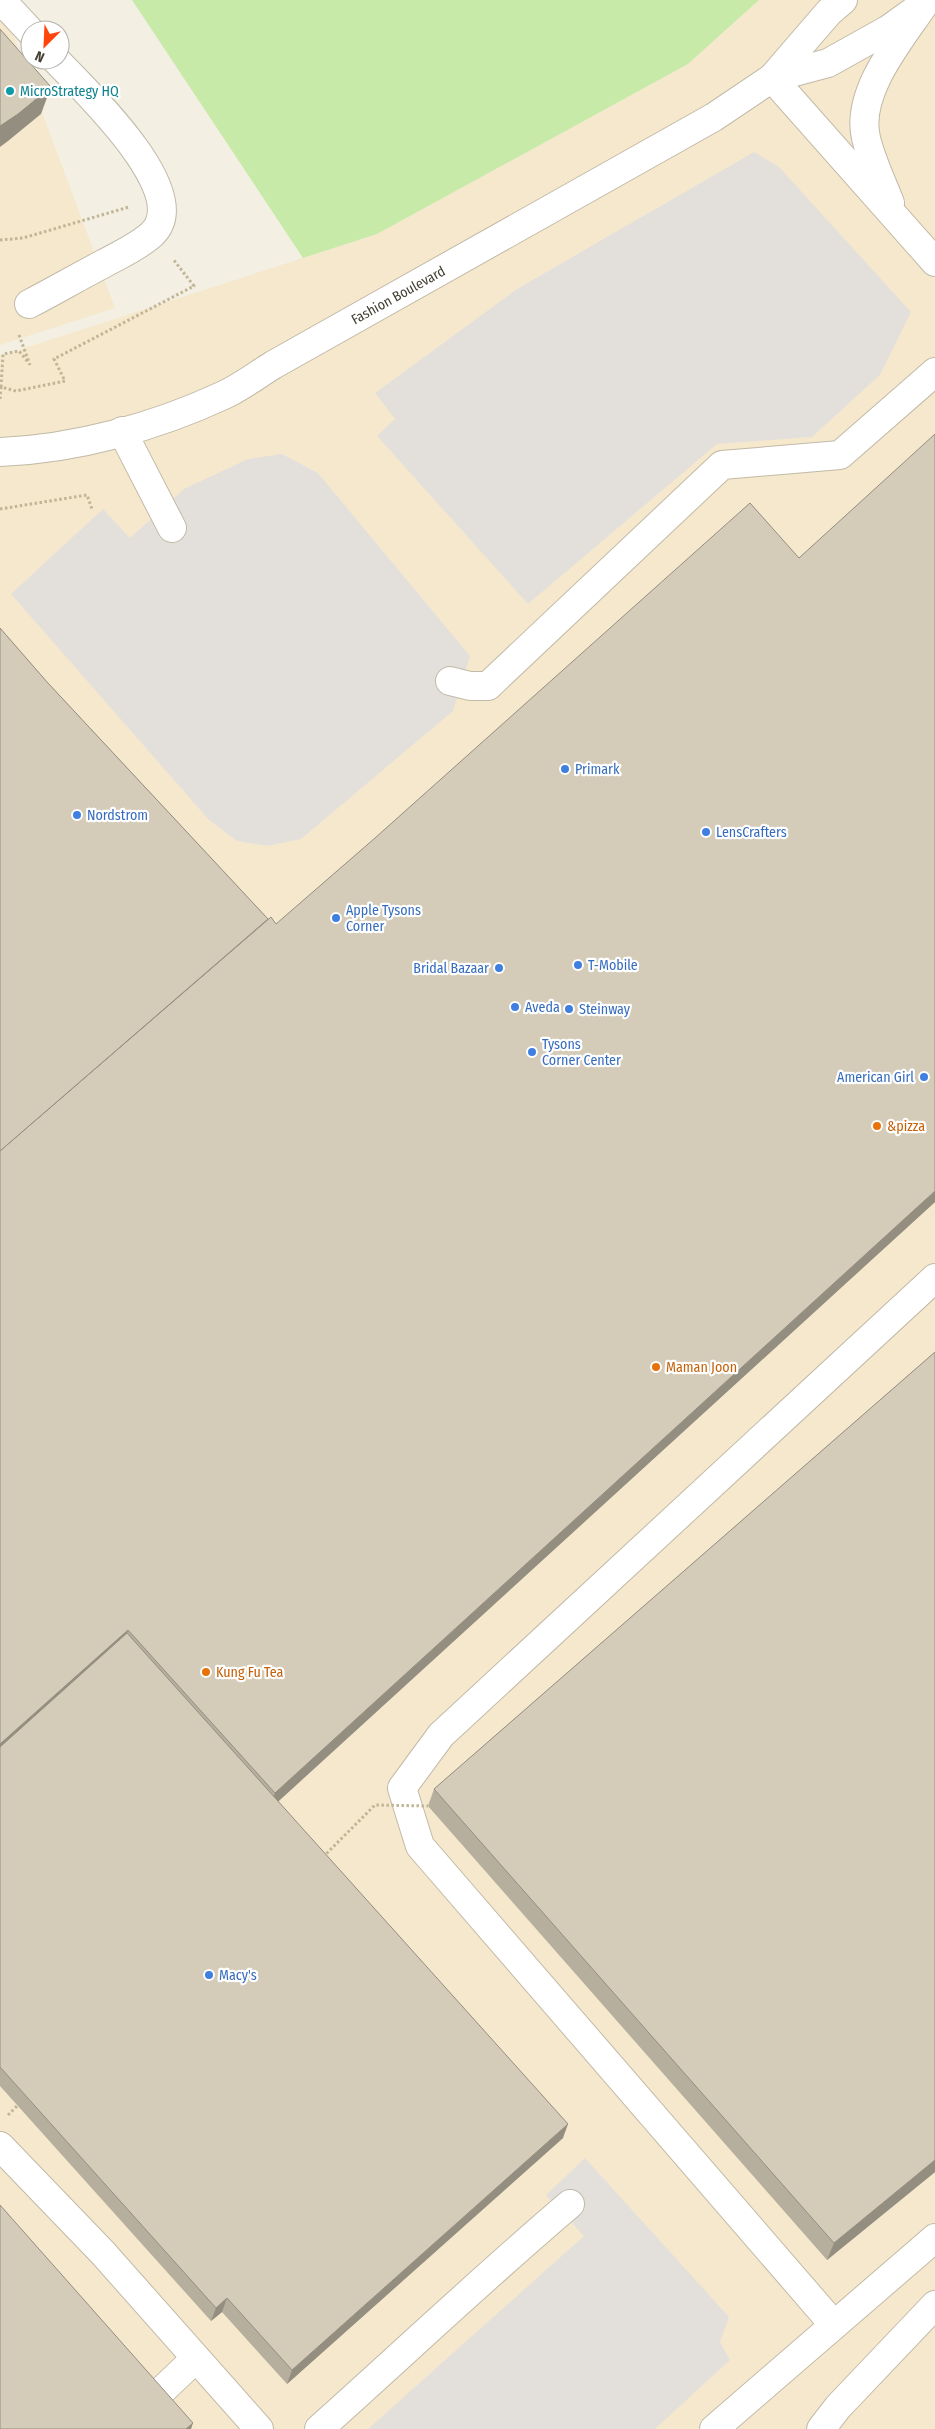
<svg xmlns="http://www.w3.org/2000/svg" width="935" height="2429" viewBox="0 0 935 2429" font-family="'Fira Sans Condensed',sans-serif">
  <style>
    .commercial { fill: #f6e8cc }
    .green { fill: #c8eaa9 }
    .parking { fill: #e3e0dc }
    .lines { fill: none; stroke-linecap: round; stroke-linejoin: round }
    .minor-casing { stroke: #c1baa8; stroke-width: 30 }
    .path { stroke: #c1b596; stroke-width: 3; stroke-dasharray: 2.5 2.5; stroke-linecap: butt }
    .minor { stroke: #fff; stroke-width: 28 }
    .path-bridge { stroke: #c1b596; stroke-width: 3; stroke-dasharray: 2.5 2.5; stroke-linecap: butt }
    .wall { fill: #b6af9e }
    .shaded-wall { fill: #948e81 }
    .building { fill: #d4cbb8; stroke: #948e81 }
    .culture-dot { fill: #0f9aa8; stroke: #fff; stroke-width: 2 }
    .shop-dot { fill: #3f7fe0; stroke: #fff; stroke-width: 2 }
    .food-dot { fill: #e8710a; stroke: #fff; stroke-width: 2 }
    .labels { text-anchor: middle; stroke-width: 4.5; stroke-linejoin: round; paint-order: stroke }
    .culture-label { font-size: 14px; fill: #0d838f; stroke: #fff; text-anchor: start }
    .street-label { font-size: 14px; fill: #443f33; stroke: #fff }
    .shop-label { font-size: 14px; fill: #366cbe; stroke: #fff; text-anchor: start }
    .food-label { font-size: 14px; fill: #c56008; stroke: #fff; text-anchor: start }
  </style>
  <rect width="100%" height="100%" fill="#f3efe3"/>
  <g class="commercial">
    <path d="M0,0l115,308 -115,37z"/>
    <path d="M759,0h176v2429h-935v-2073l377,-122 311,-170z"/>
  </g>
  <path class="green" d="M132,0h627l-71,64 -311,170 -74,24z"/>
  <g class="parking">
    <path d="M754,152l25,15 132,145 -31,63 -68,62 -95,7 -189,160 -151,-168 18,-17 -20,-26 142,-104z"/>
    <path d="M282,454l36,19 152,183 -17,55 -152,128 -34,7 -30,-5 -28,-21 -198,-226 92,-85 27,29 54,-49 64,-30z"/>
    <path d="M585,2158l144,159 -9,25 10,18 -75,69h-287l216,-193 -38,-41z"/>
  </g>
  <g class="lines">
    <g class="minor-casing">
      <g id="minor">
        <path d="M1,0l29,31"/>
        <path d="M772,78l163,184"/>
        <path d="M772,78l56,-15 61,-34 25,-18"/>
        <path d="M890,203c-8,-21 -19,-43 -24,-65 -11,-46 35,-99 59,-135"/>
        <path d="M29,304c25,-13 49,-27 74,-40 16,-9 35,-17 49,-30 43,-41 -68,-144 -96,-174"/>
        <path d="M122,431l50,97"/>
        <path d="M0,452c76,-3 155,-25 224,-57 17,-8 33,-20 49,-30l441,-248 58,-39 57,-66 14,-12"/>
        <path d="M450,681l20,5h18l234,-221 118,-10 95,-83"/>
        <path d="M0,2146l103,107 156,176"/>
        <path d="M834,2325l-414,-479 -18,-58 39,-53 494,-457"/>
        <path d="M152,2400l43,-41"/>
        <path d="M319,2429c84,-75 165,-152 251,-225"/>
        <path d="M714,2429l221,-191"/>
        <path d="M821,2429l17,-22 97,-102"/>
      </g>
    </g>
    <g class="path">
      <path d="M0,240l23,-2 106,-31"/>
      <path d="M19,335l11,30"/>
      <path d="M1,387l2,-33 16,-3 9,11"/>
      <path d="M0,399l1,-12 15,4 49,-10 -11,-22 140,-73 -21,-27"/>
      <path d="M0,509l87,-14 5,14"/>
      <path d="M8,2115l9,-9"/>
    </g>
    <use href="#minor" class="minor"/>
    <path class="path-bridge" d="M323,1857l52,-52 53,1"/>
  </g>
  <g class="wall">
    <path d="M0,628l47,54 221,237 8,5 659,278 -657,599 285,337 -276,246 -65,-72 -11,9 -211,-235z"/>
    <path d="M935,1352v820l-108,88 -399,-454 6,-17z"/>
  </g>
  <g class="shaded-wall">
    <path d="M51,87l-10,27 -33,27 -8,6v-21z"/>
    <path d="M935,1191v11l-666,608 6,-17z"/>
    <path d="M128,1630l-6,17 -122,109v-12z"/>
    <path d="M568,2124l-5,14 -276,246 5,-14z"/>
    <path d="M935,2160v12l-108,88 7,-17z"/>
    <path d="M227,2298l-5,14 -11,9 5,-13z"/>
    <path d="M193,2423l-2,6h-5z"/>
  </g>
  <g class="building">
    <path d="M0,29l51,58 -33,27 -18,12z"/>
    <path d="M935,434v757l-660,602 -147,-163 -128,114v-593l271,-234 5,7 99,-86 375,-335 49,55z"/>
    <path d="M0,628l47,54 221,237 -268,232z"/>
    <path d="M935,1352v808l-101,83 -400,-454z"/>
    <path d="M127,1633l441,491 -276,246 -65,-72 -11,10 -216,-241v-320z"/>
    <path d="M0,2205l193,218 -7,6h-186z"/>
  </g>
  <circle class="culture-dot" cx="10" cy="91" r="5"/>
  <g class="shop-dot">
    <circle cx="565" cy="769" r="5"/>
    <circle cx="77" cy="815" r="5"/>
    <circle cx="706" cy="832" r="5"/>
    <circle cx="336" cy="918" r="5"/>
    <circle cx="578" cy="965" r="5"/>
    <circle cx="499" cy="968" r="5"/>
    <circle cx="515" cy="1007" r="5"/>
    <circle cx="569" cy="1009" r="5"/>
    <circle cx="532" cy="1052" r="5"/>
    <circle cx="924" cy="1077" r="5"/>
    <circle cx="209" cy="1975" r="5"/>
  </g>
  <g class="food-dot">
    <circle cx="877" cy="1126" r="5"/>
    <circle cx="656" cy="1367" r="5"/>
    <circle cx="206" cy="1672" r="5"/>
  </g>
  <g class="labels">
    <g class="culture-label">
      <text x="20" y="96">MicroStrategy HQ</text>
    </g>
    <g class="street-label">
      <text transform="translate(398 295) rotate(-29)" y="5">Fashion Boulevard</text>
    </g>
    <g class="shop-label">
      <text x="575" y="774">Primark</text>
      <text x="87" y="820">Nordstrom</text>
      <text x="716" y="837">LensCrafters</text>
      <text x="346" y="915">Apple Tysons<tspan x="346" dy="16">Corner</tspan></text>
      <text x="588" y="970">T-Mobile</text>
      <text x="489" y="973" text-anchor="end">Bridal Bazaar</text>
      <text x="525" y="1012">Aveda</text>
      <text x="579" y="1014">Steinway</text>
      <text x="542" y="1049">Tysons<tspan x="542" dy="16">Corner Center</tspan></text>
      <text x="914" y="1082" text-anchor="end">American Girl</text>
      <text x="219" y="1980">Macy's</text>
    </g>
    <g class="food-label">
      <text x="887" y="1131">&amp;pizza</text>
      <text x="666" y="1372">Maman Joon</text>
      <text x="216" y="1677">Kung Fu Tea</text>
    </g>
  </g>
  <g transform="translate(45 45) rotate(204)"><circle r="24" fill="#ffffff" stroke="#b4b2ad"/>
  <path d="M0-4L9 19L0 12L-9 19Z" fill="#ff440d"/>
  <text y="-8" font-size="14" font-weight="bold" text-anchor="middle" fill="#443f33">N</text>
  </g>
</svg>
